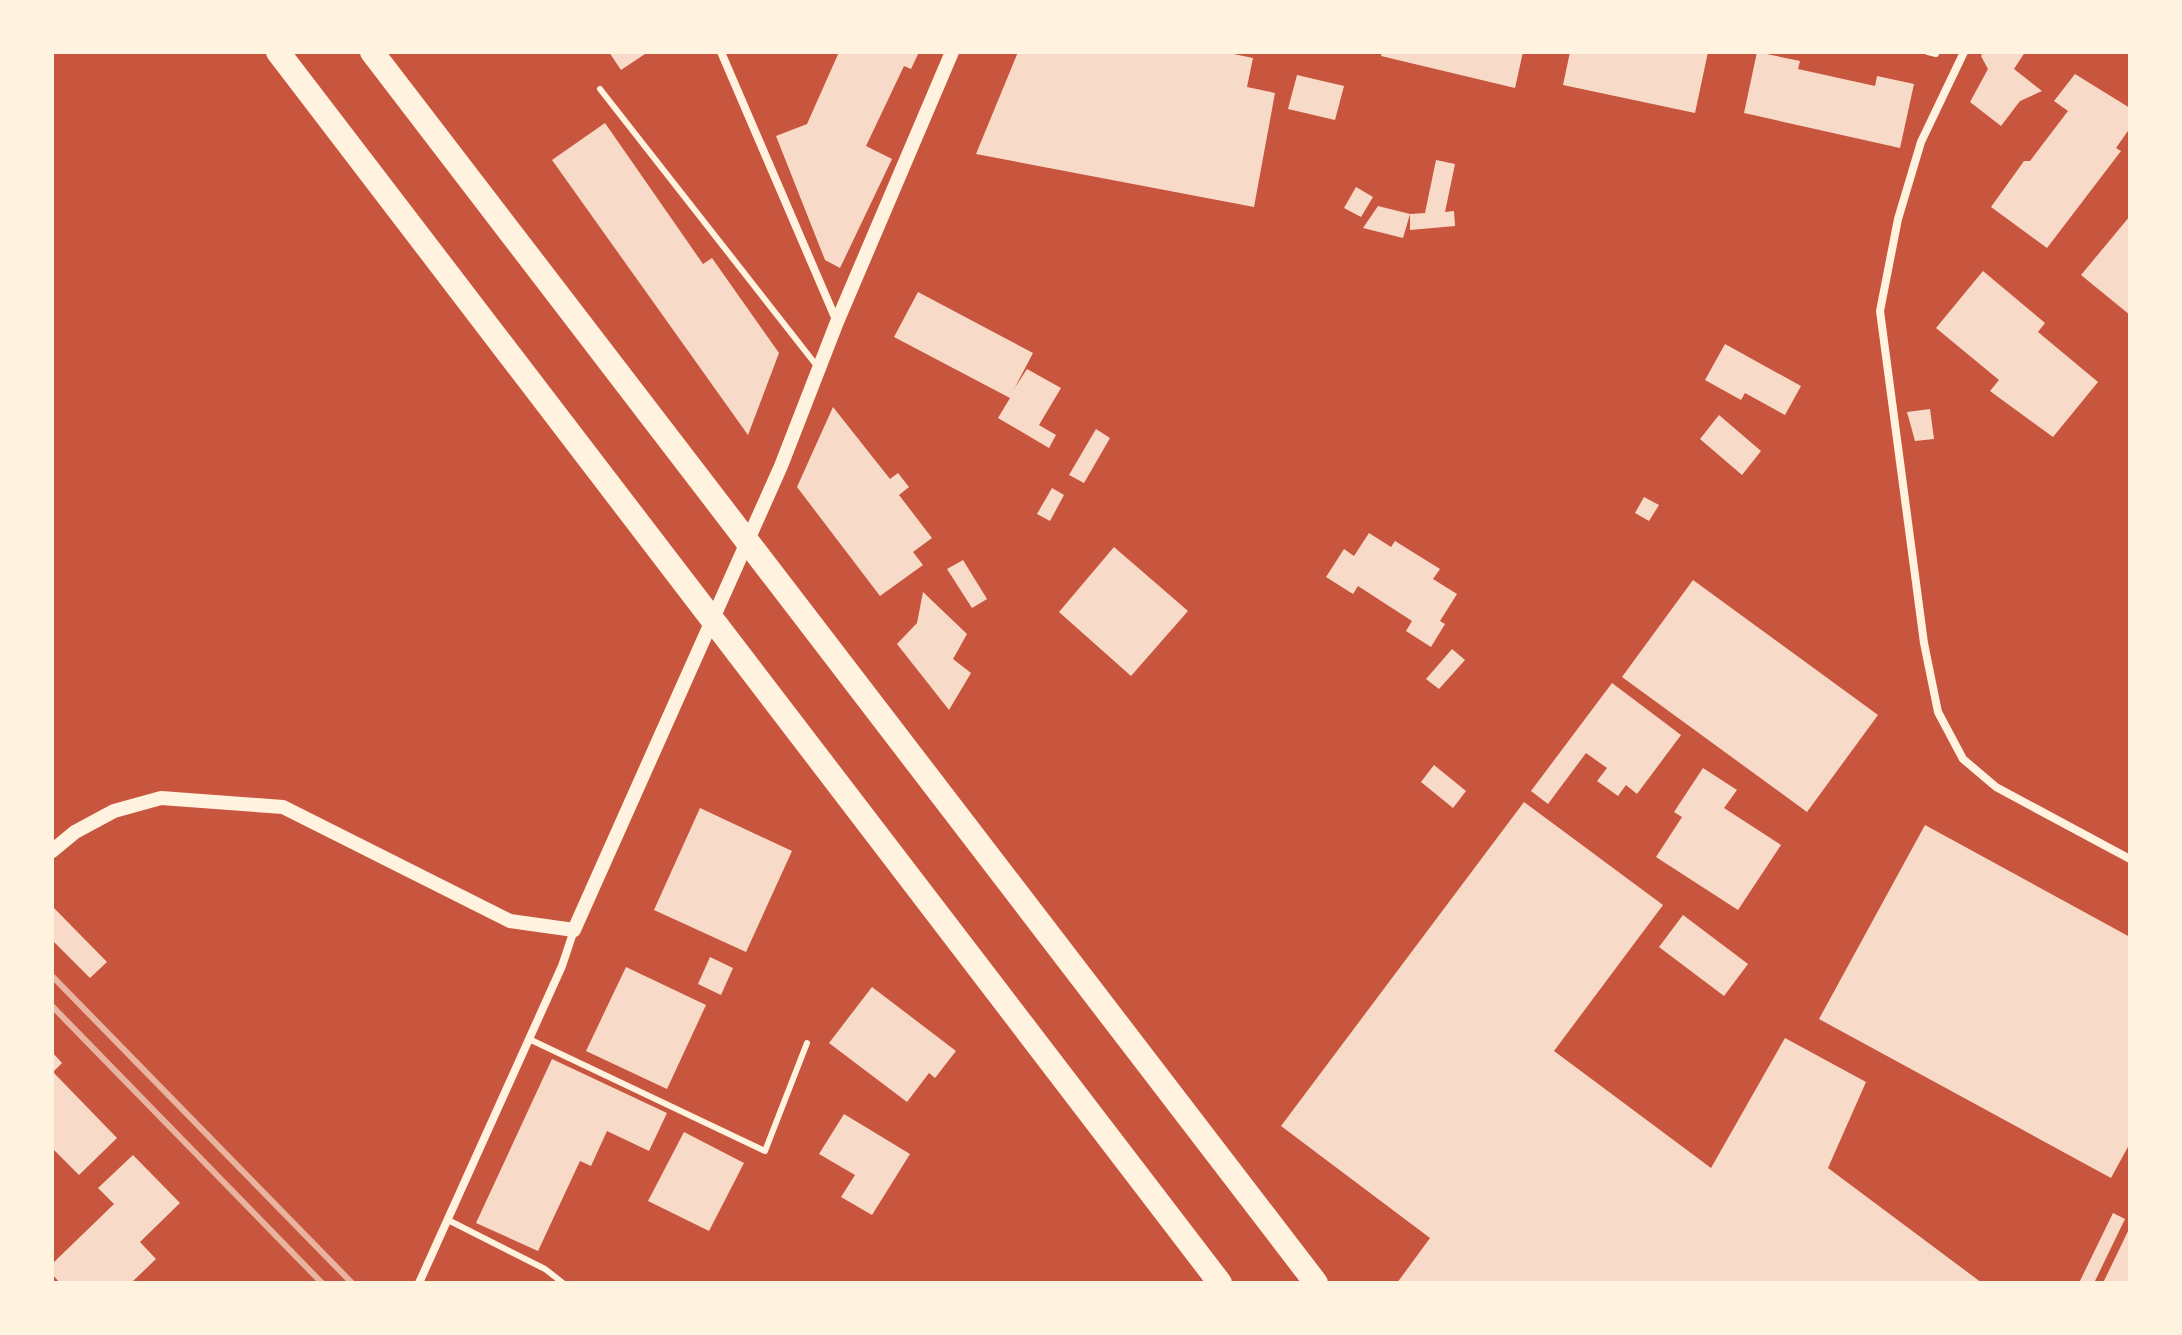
<svg xmlns="http://www.w3.org/2000/svg" width="2182" height="1335" viewBox="0 0 2182 1335" font-family="'Archivo Narrow',sans-serif">
  <style>
    .building { fill: #f7dbc8 }
    .lines { fill: none; stroke-linecap: round; stroke-linejoin: round }
    .service { stroke: #fff3e0; stroke-width: 6 }
    .minor { stroke: #fff3e0; stroke-width: 8 }
    .tertiary { stroke: #fff3e0; stroke-width: 14 }
    .motorway { stroke: #fff3e0; stroke-width: 24 }
    .rail { stroke: #e9b49f; stroke-width: 6 }
  </style>
  <rect width="100%" height="100%" fill="#c8553d"/>
  <g class="building">
    <path d="M609,52h39l-27,18z"/>
    <path d="M839,52h80l-8,17 -7,-3 -38,80 26,13 -52,109 -15,-8 -49,-124 31,-12z"/>
    <path d="M1018,52h206l29,6 -6,29 28,6 -21,114 -278,-53z"/>
    <path d="M1382,52h141l-8,36 -134,-32z"/>
    <path d="M1570,52h138l-13,61 -132,-28z"/>
    <path d="M1757,52l43,9 -2,8 77,17 2,-10 37,8 -14,64 -156,-35z"/>
    <path d="M1983,52h42l-11,17 28,22 -22,10 -19,25 -31,-24 18,-33 -7,-13z"/>
    <path d="M2075,74l55,34v20l-14,20 5,3 -74,97 -56,-41 33,-46h6l38,-50 -14,-10z"/>
    <path d="M1297,75l47,11 -9,34 -47,-11z"/>
    <path d="M605,123l98,141 9,-6 67,95 -31,82 -196,-275z"/>
    <path d="M1436,160l19,4 -10,48 9,-1 1,15 -45,4v-16l15,-1z"/>
    <path d="M1356,187l17,10 -12,20 -17,-9z"/>
    <path d="M1378,206l32,8 -7,24 -40,-10z"/>
    <path d="M2130,216v99l-49,-40z"/>
    <path d="M1983,271l62,52 -7,9 60,50 -45,55 -63,-46 9,-11 -63,-52z"/>
    <path d="M918,292l115,61 -19,36 13,-20 34,19 -22,37 17,10 -7,13 -51,-30 12,-20 -116,-61z"/>
    <path d="M1725,344l76,42 -16,29 -40,-22 -4,7 -36,-20z"/>
    <path d="M833,407l57,72 8,-6 11,14 -10,8 33,43 -19,14 10,13 -43,31 -83,-109z"/>
    <path d="M1930,409l4,30 -19,2 -8,-29z"/>
    <path d="M1719,415l42,36 -19,24 -42,-36z"/>
    <path d="M1096,429l14,9 -26,45 -15,-8z"/>
    <path d="M1052,488l12,7 -14,26 -13,-7z"/>
    <path d="M1644,497l15,8 -10,16 -14,-8z"/>
    <path d="M1369,533l22,14 4,-6 45,28 -7,10 24,15 -17,27 5,3 -14,23 -25,-16 6,-10 -54,-35 -5,8 -27,-17 18,-28 10,7z"/>
    <path d="M1114,547l74,64 -57,65 -72,-64z"/>
    <path d="M963,560l24,39 -15,9 -25,-39z"/>
    <path d="M1693,580l185,135 -71,97 -185,-135z"/>
    <path d="M923,592l44,42 -14,25 18,14 -22,37 -52,-66 20,-21z"/>
    <path d="M1452,649l13,11 -26,29 -13,-10z"/>
    <path d="M1612,683l69,52 -44,59 -11,-9 -8,11 -21,-15 10,-13 -21,-15 -38,51 -17,-13z"/>
    <path d="M1434,765l32,26 -13,17 -32,-26z"/>
    <path d="M1703,768l34,22 -13,18 57,37 -43,65 -82,-53 26,-40 -8,-5z"/>
    <path d="M1524,802l139,103 -109,146 157,117 74,-130 81,44 -38,86 154,115h-585l33,-45 -149,-112z"/>
    <path d="M700,808l92,43 -46,101 -92,-42z"/>
    <path d="M1925,825l205,112v206l-19,35 -292,-159z"/>
    <path d="M52,906l55,56 -17,16 -38,-38z"/>
    <path d="M1683,915l65,49 -24,32 -65,-49z"/>
    <path d="M710,957l23,11 -12,27 -23,-11z"/>
    <path d="M626,967l80,38 -39,84 -81,-38z"/>
    <path d="M872,987l84,64 -21,27 -6,-5 -22,29 -78,-59z"/>
    <path d="M52,1052l10,11 -9,9 64,66 -38,37 -27,-27z"/>
    <path d="M552,1059l115,54 -18,38 -42,-20 -16,35 -11,-5 -42,90 -62,-28z"/>
    <path d="M844,1114l66,40 -38,61 -31,-18 14,-22 -36,-21z"/>
    <path d="M684,1132l60,31 -35,68 -61,-30z"/>
    <path d="M133,1155l47,48 -40,39 16,17 -25,24h-71l-8,-9v-10l62,-60 -16,-16z"/>
    <path d="M2113,1213l12,6 -31,64h-15z"/>
    <path d="M2130,1227v56h-27z"/>
  </g>
  <g class="lines">
    <g class="service">
      <path d="M1928,52l8,2"/>
      <path d="M600,89l217,277"/>
      <path d="M529,1039l236,112 42,-108"/>
      <path d="M448,1220l97,49 18,14"/>
    </g>
    <g class="minor">
      <path d="M721,52l116,270"/>
      <path d="M1964,52l-43,90 -23,77 -18,92 44,332 14,69 25,47 33,28 134,72"/>
      <path d="M419,1283l143,-317 12,-36"/>
    </g>
    <path class="tertiary" d="M52,851l23,-19 39,-21 47,-13 122,9 227,114 64,9 207,-464 56,-144 115,-270"/>
    <g class="motorway">
      <path d="M278,52l942,1231"/>
      <path d="M372,52l944,1231"/>
    </g>
    <g class="rail">
      <path d="M52,976l300,307"/>
      <path d="M52,1006l270,277"/>
    </g>
  </g>
  <rect width="2182" height="1335" fill="none" stroke="#fff3e0" stroke-width="108"/>
</svg>
